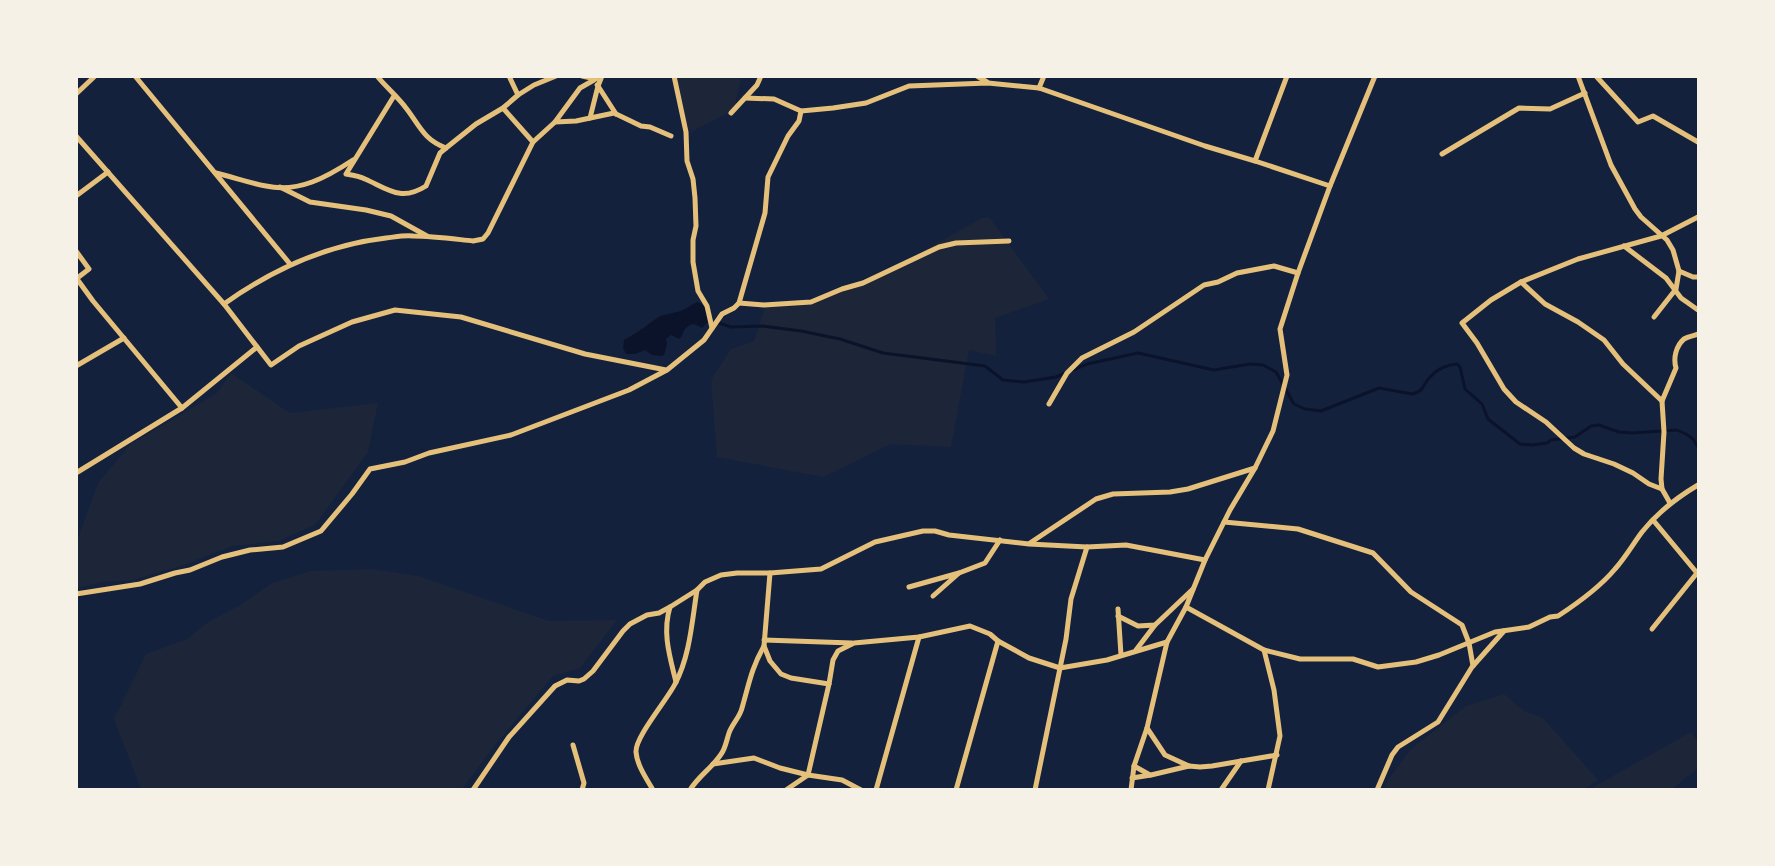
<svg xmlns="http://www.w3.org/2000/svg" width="1775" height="866" viewBox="0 0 1775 866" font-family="'Source Sans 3',sans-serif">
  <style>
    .green { fill: #1d2539 }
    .water { fill: #0b132b }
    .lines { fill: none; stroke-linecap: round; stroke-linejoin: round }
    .stream { stroke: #0b132b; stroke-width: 3 }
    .minor { stroke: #e5c07b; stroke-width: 5 }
  </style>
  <rect width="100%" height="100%" fill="#14213d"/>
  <g class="green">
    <path d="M674,77h67l-6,29 -9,8 -37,19 3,-4 -6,3 -7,-44z"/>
    <path d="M989,217l60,82 -54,19 1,38 -27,-6 -18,97 -60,-3 -68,33 -106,-20 -6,-77 20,-31 23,-8 11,-34h25l22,-4 52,-19 118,-66z"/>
    <path d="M231,373l59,40 88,-10 -10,49 -53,73 -37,16 -46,5 -48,19 -51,15 -31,2 -25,6v-47l21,-58 33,-39 86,-51z"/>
    <path d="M372,569l46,7 131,45 68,-1 -37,48 -27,8 -58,69 -33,44h-321l-27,-70 32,-65 41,-15 20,-16 33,-18 32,-22 39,-12z"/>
    <path d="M1504,694l20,17 19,7 55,62 -15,10h-191l-8,-4 26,-36 56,-44z"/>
    <path d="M1691,732l7,10v26l-26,21h-82z"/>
  </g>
  <path class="water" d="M697,302c9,2 10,12 11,20l-6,6 -8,-4c-8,2 -10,5 -12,12l-3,3 -8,-4 -5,4 1,5 -3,11 -3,1 -9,-1 -7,-5 -10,4h-9l-3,-6 1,-8 12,-7 24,-17 21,-5z"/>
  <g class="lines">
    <path class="stream" d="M716,322l15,5 31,-1 39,5 39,8 43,14 102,13 18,14 21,2 32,-5 31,-13 51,-11 76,17 36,-6 13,1 13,7 18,32 11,5 16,2 58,-23 33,6c12,-2 11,-10 18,-17 7,-8 16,-12 27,-13l3,3 5,22 17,15 6,15 32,25 12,1 15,-2 4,-3 24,-3 16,-11 8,-1 20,7 13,1 45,-3 9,4 7,5 5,8"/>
    <g class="minor">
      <path d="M135,76l155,188"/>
      <path d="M377,76c9,11 21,21 29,32 14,18 17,31 40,40"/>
      <path d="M509,76l9,19"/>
      <path d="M582,76l14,3"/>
      <path d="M602,76l-4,10 18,28"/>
      <path d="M674,76l12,56 1,29 6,18 2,19 1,28 -3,14v22l5,29 9,15 5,22"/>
      <path d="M977,76l10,6"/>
      <path d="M1578,76l33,89 24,44 6,8 26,23 6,10 6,21"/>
      <path d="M1596,76l42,46 15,-6 45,26"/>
      <path d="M1039,88l5,-12"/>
      <path d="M76,94l19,-18"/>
      <path d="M394,96l-48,78c6,1 13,2 19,5 23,10 36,23 61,7l14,-33 6,-5 30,-24 27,-16 15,-13 16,-10 22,-9"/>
      <path d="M745,98l29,1 27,12 32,-3 33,-5 43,-17 79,-3 51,5 166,58 50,15 75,25"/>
      <path d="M503,108l30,34"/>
      <path d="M731,113l26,-28 4,-9"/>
      <path d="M590,118l8,-32 -1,-1"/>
      <path d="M555,122l21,-1 38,-8 27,13 9,1 21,9"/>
      <path d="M76,136l148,168 47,61 28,-19 53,-24 43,-12 66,7 124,37 81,16"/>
      <path d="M1442,154l77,-46 31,1 35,-16"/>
      <path d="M1255,161l32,-85"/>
      <path d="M216,173c17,4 33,10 50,13 33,7 61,-9 87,-26"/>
      <path d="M280,187l30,15 56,8 25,6 36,20"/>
      <path d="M76,196l32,-24"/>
      <path d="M1624,246l42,32 15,20 17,12"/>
      <path d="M76,251l13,18 -13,10"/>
      <path d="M77,279l16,22 89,107"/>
      <path d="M1521,282l24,22 33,18 26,18 19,24 39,37"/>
      <path d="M739,303l25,2 47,-3 31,-13 21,-6 76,-36 17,-4 53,-2"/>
      <path d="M224,304c49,-35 102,-59 162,-66 9,-1 18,-3 27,-2 20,0 41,3 60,5l10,-2 5,-6 45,-91 22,-20 25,-34 14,-8 2,-4"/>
      <path d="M1654,317l22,-28 3,-18 14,6h5"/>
      <path d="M76,366l48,-28"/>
      <path d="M1049,404l18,-31 15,-15 52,-26 70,-47 14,-3 19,-9 37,-7 24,7"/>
      <path d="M76,473l106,-65 75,-61"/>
      <path d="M1662,489l-13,-5 -16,-11 -19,-9 -30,-10 -10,-6 -28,-26 -30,-20 -12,-13 -27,-46 -15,-20 29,-23 30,-18 57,-23 83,-23 37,-19"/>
      <path d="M1670,503l-8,-14 -1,-10 3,-47 -2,-31 14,-33c-3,-10 0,-22 8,-29 5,-3 10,-3 14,-5"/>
      <path d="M1653,520l44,53 1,-2"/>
      <path d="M1224,522l74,7 75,24 38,39 51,33 7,18 4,23"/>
      <path d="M1030,543l66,-44 17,-5 57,-2 18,-3 67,-21"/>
      <path d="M770,573l-6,73 6,15 11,13 10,4 38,6"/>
      <path d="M959,573l26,-10 15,-23"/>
      <path d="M909,587l50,-14 -26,23"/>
      <path d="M76,594l64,-10 35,-11 15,-3 32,-13 28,-7 33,-3 38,-16 31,-37 18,-25 35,-7 24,-9 82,-18 118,-45 38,-20 37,-30 18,-26 12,-6 5,-5 26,-90 3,-36 20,-41 11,-15 2,-10"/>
      <path d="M670,607c-8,26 0,50 6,75"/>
      <path d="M1186,607l78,43 36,9h53l25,8 38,-5 23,-7 56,-23 34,-5 21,-10 8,-1c20,-13 42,-29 57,-47 10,-11 18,-25 27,-37 16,-20 34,-34 56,-47"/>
      <path d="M1118,609l3,46"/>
      <path d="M1118,616l20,10 17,-1 38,-36"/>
      <path d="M1652,629l45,-56 1,2"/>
      <path d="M764,640l88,3"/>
      <path d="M1136,650l19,-25"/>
      <path d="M1264,650l10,40 6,46 -12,54"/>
      <path d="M1147,728l18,27 24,11"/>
      <path d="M573,745l11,38 -2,7"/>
      <path d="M713,764l41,-6 26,10 28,7"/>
      <path d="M1134,766l16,9"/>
      <path d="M1132,778l19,-3 38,-9 11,1 12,-1 65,-11"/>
      <path d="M473,790l36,-53 46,-51 12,-6 12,1 5,-2 9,-8 30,-40 7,-7 17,-9 12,-2 11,-6 27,-17 8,-8 16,-7 16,-2h33l51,-4 54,-27 48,-11h12l14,4 80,9 58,3 39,-2 79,15"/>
      <path d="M653,790c-7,-12 -16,-25 -17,-38 -1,-15 31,-52 39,-68 15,-28 17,-63 22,-94"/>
      <path d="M690,790c9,-15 25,-24 33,-39 3,-6 4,-12 6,-18 3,-9 11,-16 13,-25 7,-24 9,-39 22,-62"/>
      <path d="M786,790l22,-15"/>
      <path d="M861,790l-19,-10 -34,-5 21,-91 4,-24 5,-9 16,-8 65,-6 51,-11 20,8 8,7"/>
      <path d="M876,790l43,-153"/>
      <path d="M956,790l42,-149 31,17 31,10 47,-8 60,-18"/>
      <path d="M1035,790l31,-151 5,-40 16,-52"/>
      <path d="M1131,790l3,-24 13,-38 20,-86 19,-35 19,-47 25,-50 25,-42 18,-37 14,-56 -7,-46 18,-56 32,-87 45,-110"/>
      <path d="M1221,790l20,-29"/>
      <path d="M1377,790l15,-35 6,-8 40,-25 34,-55 32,-36"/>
    </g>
  </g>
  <rect width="1775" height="866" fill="none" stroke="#f6f1e7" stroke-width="156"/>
</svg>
